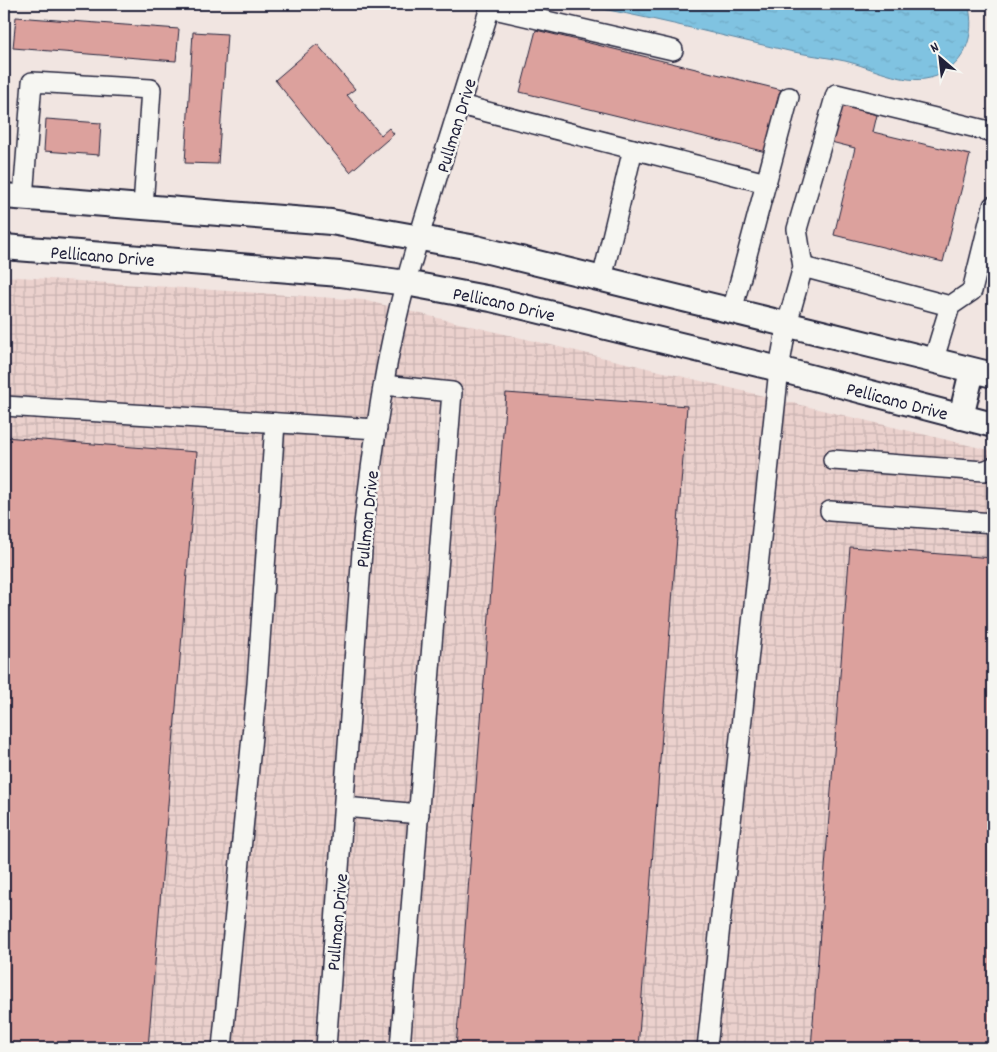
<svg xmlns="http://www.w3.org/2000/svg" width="997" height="1052" viewBox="0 0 997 1052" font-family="Dekko,sans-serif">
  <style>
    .industrial { fill: url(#industrial-grid) }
    .water { fill: url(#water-ripples); stroke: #5a839f }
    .building { fill: #dca19d; stroke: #22223b }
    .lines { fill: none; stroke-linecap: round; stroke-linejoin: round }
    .minor-casing { stroke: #22223b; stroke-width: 22 }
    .major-casing { stroke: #22223b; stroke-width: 28 }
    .minor { stroke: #f6f6f2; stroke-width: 19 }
    .major { stroke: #f6f6f2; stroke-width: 24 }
    .labels { text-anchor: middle; stroke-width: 5; stroke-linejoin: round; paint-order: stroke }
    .street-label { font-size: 19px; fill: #22223b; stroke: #f6f6f2 }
  </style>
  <defs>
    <pattern id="industrial-grid" width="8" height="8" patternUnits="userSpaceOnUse" patternTransform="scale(1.25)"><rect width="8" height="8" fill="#ebd1cd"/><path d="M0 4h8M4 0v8" fill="none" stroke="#c9b3b1"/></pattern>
    <pattern id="water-ripples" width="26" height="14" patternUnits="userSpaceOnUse" patternTransform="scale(1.25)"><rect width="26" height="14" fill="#80c3e1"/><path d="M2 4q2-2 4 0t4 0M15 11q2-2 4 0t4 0" fill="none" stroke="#6ea7c2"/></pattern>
  </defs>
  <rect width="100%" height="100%" fill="#f1e5e1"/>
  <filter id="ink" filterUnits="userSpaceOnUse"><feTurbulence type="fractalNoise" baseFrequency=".02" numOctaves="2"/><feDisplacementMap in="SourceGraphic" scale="10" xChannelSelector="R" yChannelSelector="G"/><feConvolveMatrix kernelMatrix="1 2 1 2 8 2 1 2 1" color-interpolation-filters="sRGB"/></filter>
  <g filter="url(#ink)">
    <path class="industrial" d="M4,276l359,24 630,151v597h-989z"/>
    <path class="water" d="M599,4h369c9,31 -4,66 -38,74 -27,7 -59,-11 -85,-17 -19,-4 -38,-6 -56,-10 -62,-14 -123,-30 -186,-42z"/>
    <g class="building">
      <path d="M16,17l163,12 -3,32 -163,-13z"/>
      <path d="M536,30l246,60 -16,62 -246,-60z"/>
      <path d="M193,32l34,2 -9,130 -33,-1z"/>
      <path d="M317,44l38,45 -8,6 34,40 8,-7 5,6 -44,38 -75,-92z"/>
      <path d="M836,104l41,11 -4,17 97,23 -27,107 -109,-27 21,-87 -28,-7z"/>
      <path d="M46,119l55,4 -2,32 -55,-4z"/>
      <path d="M506,393l181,13 -49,642h-182z"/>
      <path d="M4,437l193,15 -49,596h-144z"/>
      <path d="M850,547l143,11 -2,490h-180z"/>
    </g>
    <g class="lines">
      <g class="minor-casing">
        <g id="minor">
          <path d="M490,8l183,42"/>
          <path d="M460,105l306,78"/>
          <path d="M23,198l9,-116 119,7 -8,118"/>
          <path d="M803,267l147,39"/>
          <path d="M602,279l31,-130"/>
          <path d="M732,311l57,-214"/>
          <path d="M933,362l17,-56 22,-15 21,-85"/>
          <path d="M384,385l68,7 -52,656"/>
          <path d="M4,406l373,23"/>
          <path d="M833,460l151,11 9,-4"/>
          <path d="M830,511l163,12"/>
          <path d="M345,807l74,7"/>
          <path d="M222,1048l35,-364 18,-261"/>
          <path d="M326,1048l38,-524c10,-81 20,-163 42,-242 26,-93 57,-186 85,-278"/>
          <path d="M707,1048l72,-679 8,-45 16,-57 -6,-38 39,-135 157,38"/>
        </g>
      </g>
      <g class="major-casing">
        <g id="major">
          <path d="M4,196l327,26 145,26 517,127"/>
          <path id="s1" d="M4,247l336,27 66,9 85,16 288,70 214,56"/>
          <path d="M961,417l11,-46"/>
        </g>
      </g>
      <use href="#minor" class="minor"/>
      <use href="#major" class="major"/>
    </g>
  </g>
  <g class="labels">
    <g class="street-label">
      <text transform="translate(455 125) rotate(-73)" y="7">Pullman Drive</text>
      <text dy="7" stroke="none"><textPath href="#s1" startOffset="99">Pellicano Drive</textPath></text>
      <text dy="7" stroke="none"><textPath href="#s1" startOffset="504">Pellicano Drive</textPath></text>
      <text dy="7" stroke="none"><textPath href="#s1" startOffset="909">Pellicano Drive</textPath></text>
      <text transform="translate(366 519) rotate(-84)" y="7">Pullman Drive</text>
      <text transform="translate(336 922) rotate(-85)" y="7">Pullman Drive</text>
    </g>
  </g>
  <rect width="997" height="1052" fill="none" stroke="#f6f6f2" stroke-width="20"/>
  <rect x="10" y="10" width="977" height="1032" fill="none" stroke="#22223b" stroke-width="2" filter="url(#ink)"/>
  <g transform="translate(940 58) rotate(332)" stroke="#f6f6f2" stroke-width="4" paint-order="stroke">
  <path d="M0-4L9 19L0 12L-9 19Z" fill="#22223b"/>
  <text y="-8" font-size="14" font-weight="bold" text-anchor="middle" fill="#22223b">N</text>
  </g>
</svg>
